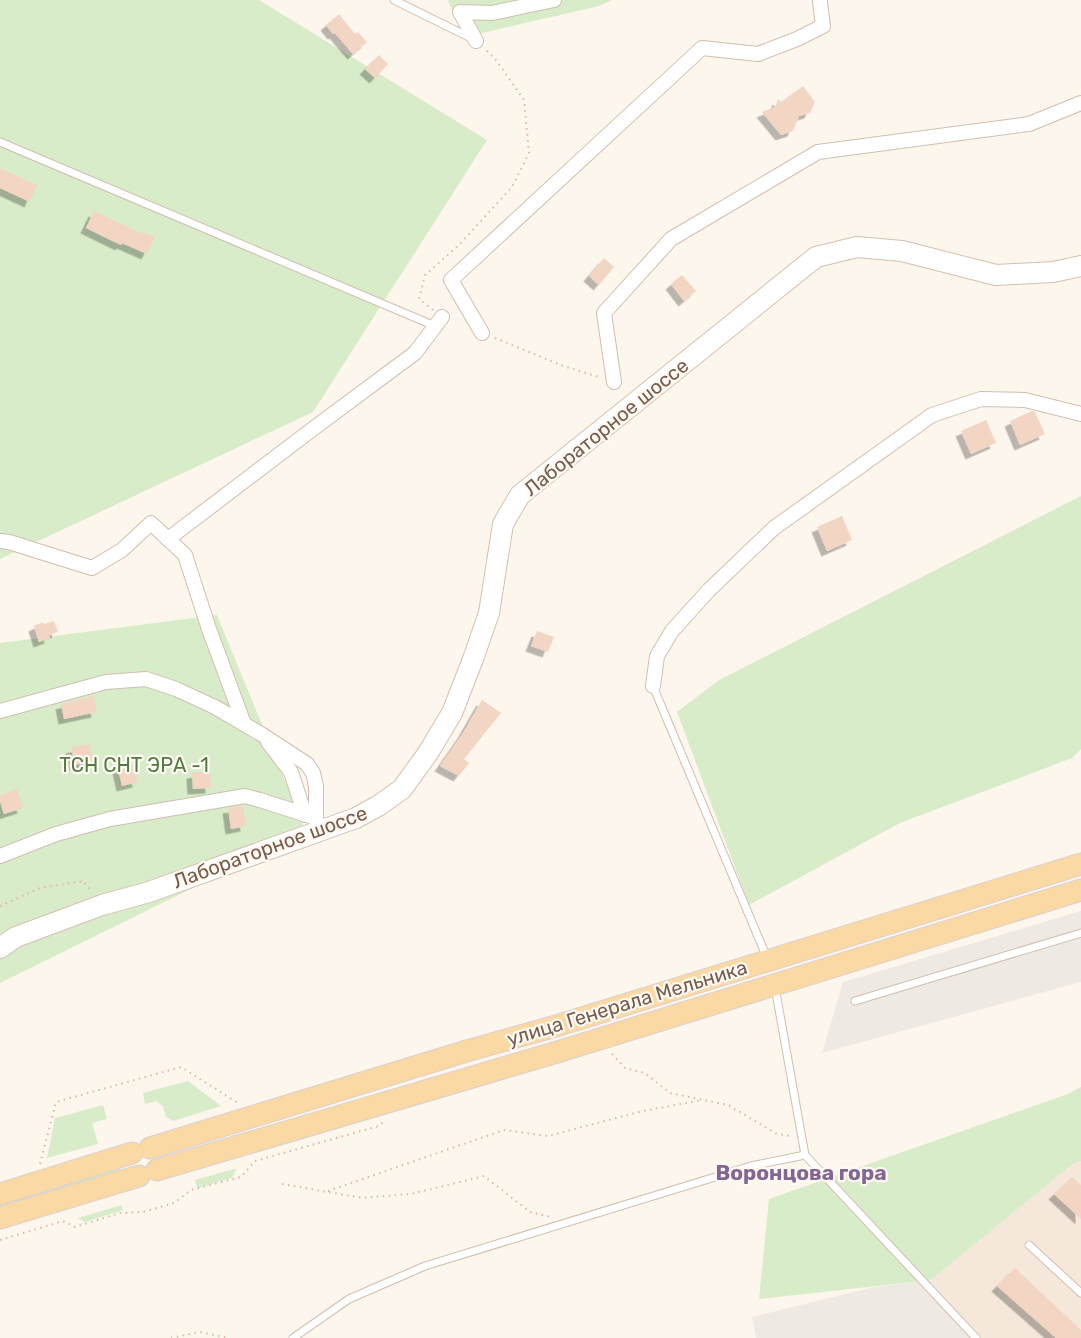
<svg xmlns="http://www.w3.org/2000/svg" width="1081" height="1338" viewBox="0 0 1081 1338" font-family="Rubik,sans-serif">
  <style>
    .residential { fill: #f5e8da }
    .industrial { fill: #efe9e4 }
    .green { fill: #d8ecc9 }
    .building { fill: #f3d5c3; filter: url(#shadow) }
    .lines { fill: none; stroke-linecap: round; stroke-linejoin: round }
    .lane-casing { stroke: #d1beb0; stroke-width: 9 }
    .street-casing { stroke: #d1beb0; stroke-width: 16 }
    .secondary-casing { stroke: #d6c0b0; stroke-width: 22 }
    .primary-casing { stroke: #dad1cd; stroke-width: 23 }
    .path { stroke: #d9b8a5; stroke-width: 2; stroke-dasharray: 1.5 4.5; stroke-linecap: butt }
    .lane { stroke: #fff; stroke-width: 7 }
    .street { stroke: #fff; stroke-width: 14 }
    .secondary { stroke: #fff; stroke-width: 20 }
    .primary { stroke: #fbd9a5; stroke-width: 21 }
    .labels { text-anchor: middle; stroke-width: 4.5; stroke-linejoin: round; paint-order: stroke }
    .street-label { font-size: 20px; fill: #7a5c4d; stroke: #fffaf3 }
    .park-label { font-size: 20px; fill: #537a41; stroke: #fffaf3 }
    .neighbourhood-label { font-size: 21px; font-weight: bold; fill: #846695; stroke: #fffaf3 }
  </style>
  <defs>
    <filter id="shadow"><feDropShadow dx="-5.5" dy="5.5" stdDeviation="0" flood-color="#0004"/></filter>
  </defs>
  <rect width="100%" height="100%" fill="#fdf6ec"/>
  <path class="residential" d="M1081,1161v177h-105l-45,-58 143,-117z"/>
  <g class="industrial">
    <path d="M1081,911v71l-259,71 21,-71z"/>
    <path d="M931,1280l45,58h-220l-4,-21 122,-30z"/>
  </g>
  <g class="green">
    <path d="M0,0h259l228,140 -174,272 -313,147z"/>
    <path d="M448,0h164l-13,6 -121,28 -22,-13z"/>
    <path d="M1081,496v253l-9,9 -172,65 -151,82 -72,-193 42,-32z"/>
    <path d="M217,615l89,217 -306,151v-340z"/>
    <path d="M188,1081l33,25 -48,15 -7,-4 -3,-10 -6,-6 -12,3 -2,-11z"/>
    <path d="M1081,1087v74l-7,2 -143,117 -172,19 10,-100 299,-105z"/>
    <path d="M103,1105l4,14 -15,4 6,21 -51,14 8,-40z"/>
    <path d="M117,1166l4,3 -1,4 -120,36v-7z"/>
    <path d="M237,1168l-5,10 -35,10 -2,-8z"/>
    <path d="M121,1205l2,5 -38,12 -7,-4z"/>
  </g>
  <g class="building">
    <path d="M339,14l16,20 3,-2 9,10 -14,12 -18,-21 -2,1 -7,-9z"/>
    <path d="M379,55l9,9 -13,14 -10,-9z"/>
    <path d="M803,86l12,16 -5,11 -11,3 -6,15 -12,4 -19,-23 13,-5 3,-8 3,3z"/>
    <path d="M0,168l37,17 -7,17 -30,-14z"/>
    <path d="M94,211l49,23 1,-2 11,5 -8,17 -25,-11 -1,2 -35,-17z"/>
    <path d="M604,258l10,9 -15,18 -10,-9z"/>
    <path d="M682,275l14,16 -12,10 -13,-17z"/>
    <path d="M1032,411l3,1 10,22 -25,11 -10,-24z"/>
    <path d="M986,420l10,23 -25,11 -10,-23z"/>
    <path d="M842,516l10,24 -25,11 -10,-24z"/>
    <path d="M54,621l4,11 -9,3 1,3 -11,4 -5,-16 9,-4 1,2z"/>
    <path d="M537,631l17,6 -6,15 -17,-6z"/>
    <path d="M93,696l4,16 -33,7 -3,-15z"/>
    <path d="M482,700l19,13 -37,46 5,4 -10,13 -19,-10 23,-33z"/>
    <path d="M89,744l4,17 -18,4 -4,-17z"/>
    <path d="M134,764l4,18 -16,4 -4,-18z"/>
    <path d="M210,771l1,17 -18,1 -1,-16z"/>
    <path d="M17,789l6,19 -19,6 -4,-13v-6z"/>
    <path d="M243,806l3,20 -15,3 -3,-21z"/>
    <path d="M1072,1177l9,8v34l-27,-25z"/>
    <path d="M1015,1268l66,62v8h-25l-59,-52z"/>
  </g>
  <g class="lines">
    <g class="lane-casing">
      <g id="lane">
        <path d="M394,0l77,38"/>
        <path d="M0,142l435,184"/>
        <path d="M653,686l114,272"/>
        <path d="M775,987l30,168 171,183"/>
        <path d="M855,1001l226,-68"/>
        <path d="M1029,1245l52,48"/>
        <path d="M293,1338l56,-39 76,-33 326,-100 54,-11"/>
      </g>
    </g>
    <g class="street-casing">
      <g id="street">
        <path d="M476,41l-16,-29 32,1 62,-13"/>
        <path d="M482,333l-31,-53 251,-232 56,6 39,-15 26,-13 -3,-24"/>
        <path d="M614,382l-10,-69 67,-74 147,-87 211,-28 52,-21"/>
        <path d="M0,541l9,1 83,26 30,-18 29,-27 17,16"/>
        <path d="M653,686l4,-30 15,-25 37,-41 65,-62 158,-113 49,-16 44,1 56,14"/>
        <path d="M0,711l106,-29 40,-3 30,10 39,18 46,27 46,30 6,9 3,13v32l3,13"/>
        <path d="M244,724l-35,-95 -24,-74 -17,-16 142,-108 105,-78 27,-36"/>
        <path d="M268,742l23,30 14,43"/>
        <path d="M0,856l56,-22 54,-15 135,-23 15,4 56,18"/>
      </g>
    </g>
    <g class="secondary-casing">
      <path id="secondary" d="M0,948l16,-11 86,-32 47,-13 207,-74 22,-12 24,-17 26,-36 24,-40 21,-54 16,-46 14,-89 17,-29 296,-238 41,-10 45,4 94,24 57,-3 28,-6"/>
    </g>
    <g class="primary-casing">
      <g id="primary">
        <path d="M150,1148l320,-98 86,-24 525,-162"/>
        <path d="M157,1170l407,-120 517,-160"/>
        <path d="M0,1194l132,-41"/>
        <path d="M0,1218l139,-42"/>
      </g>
    </g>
    <g class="path">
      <path d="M433,310l-14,-11 6,-24 35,-31 52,-57 17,-34 -5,-53 -28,-40 -11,-11"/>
      <path d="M495,338l68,28 36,11"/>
      <path d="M0,906l40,-18 43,-7 9,11"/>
      <path d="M612,1054l13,14 20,5 25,20 58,12 49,29 13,2"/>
      <path d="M40,1164l16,-62 125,-35 57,36"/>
      <path d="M282,1184l81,14 48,-4 73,-18 46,36 21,5"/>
      <path d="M328,1191l176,-61 44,6 95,-25 59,-11"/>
      <path d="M0,1240l63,-19 12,6 45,-14 23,-1 31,-9 17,-13 50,-13 14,-16 124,-35 5,-5"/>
      <path d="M171,1338l29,-6 28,6"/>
    </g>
    <use href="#lane" class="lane"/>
    <use href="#street" class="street"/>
    <use href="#secondary" class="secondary"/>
    <use href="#primary" class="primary"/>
  </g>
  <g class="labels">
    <g class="street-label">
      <text transform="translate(606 427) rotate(-39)" y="7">Лабораторное шоссе</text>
      <text transform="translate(270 847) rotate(-20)" y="7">Лабораторное шоссе</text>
      <text transform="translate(627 1003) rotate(-17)" y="7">улица Генерала Мельника</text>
    </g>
    <g class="park-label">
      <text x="134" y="772">ТСН СНТ ЭРА -1</text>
    </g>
    <g class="neighbourhood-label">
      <text x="801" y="1180">Воронцова гора</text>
    </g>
  </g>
</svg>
